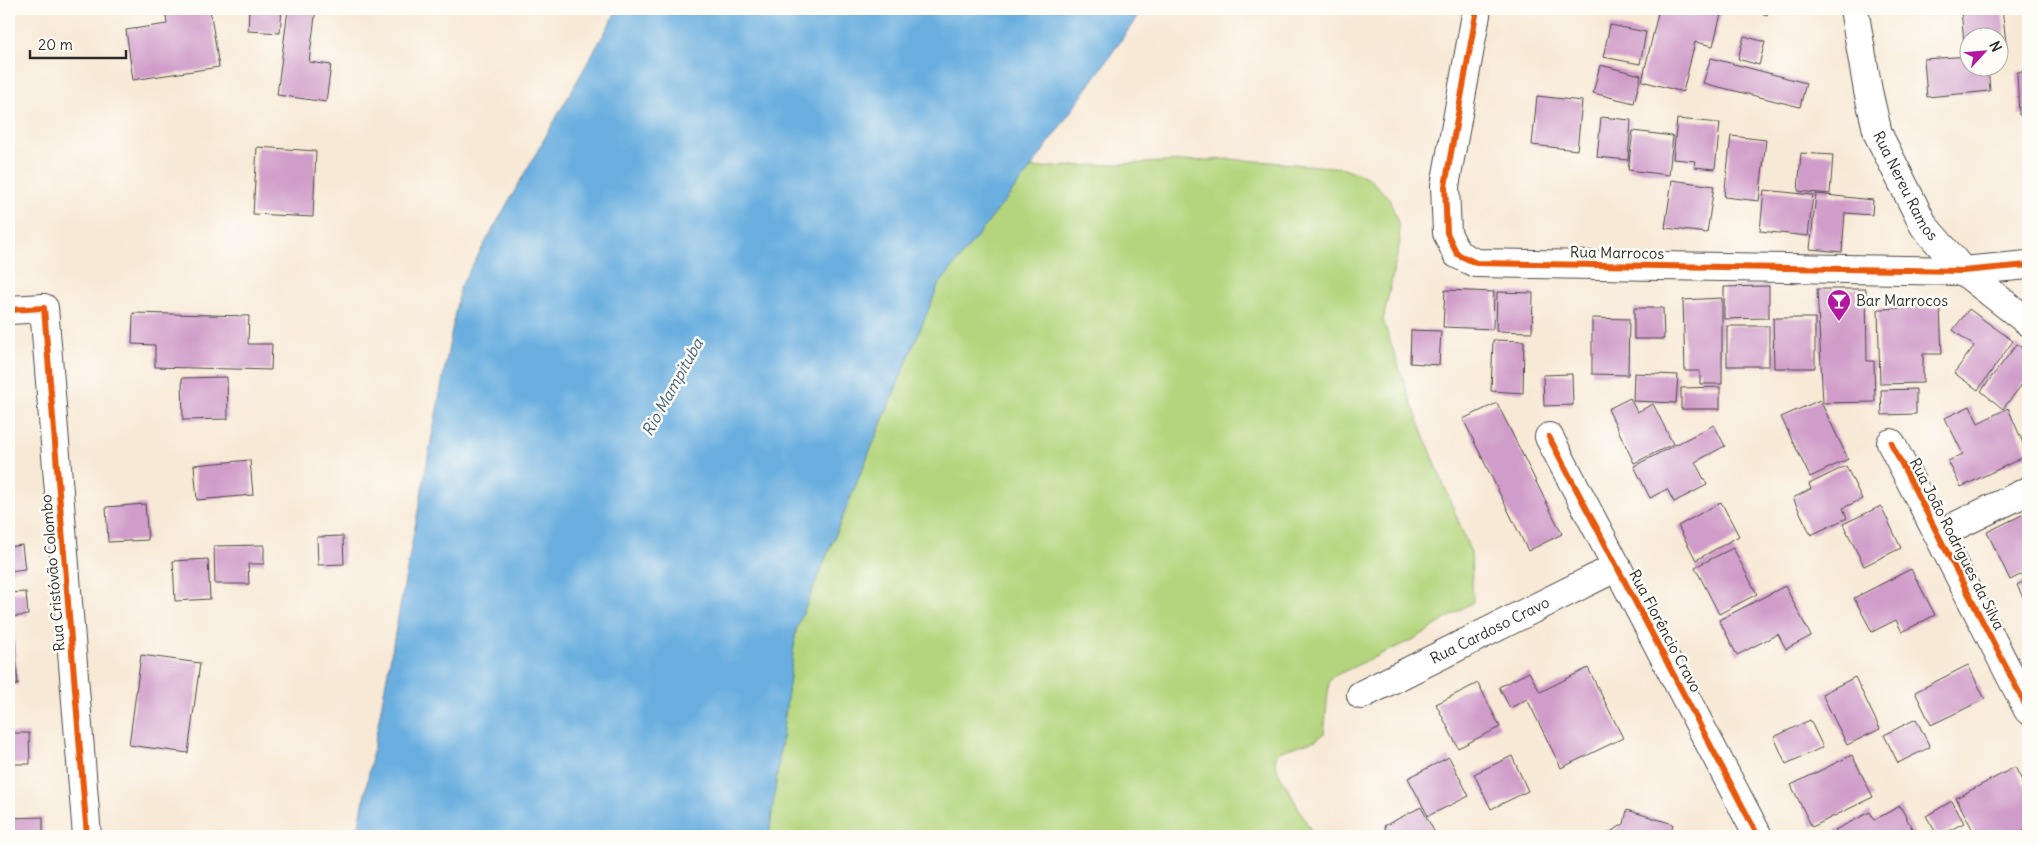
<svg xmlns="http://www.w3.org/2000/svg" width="2037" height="845" viewBox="0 0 2037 845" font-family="Delius,sans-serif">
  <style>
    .green { fill: #b4d57d; stroke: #708054 }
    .water { fill: #69aedf; stroke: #4a6c85 }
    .building { fill: #d09cc9 }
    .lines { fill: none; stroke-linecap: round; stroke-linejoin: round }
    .street-casing { stroke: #4a4845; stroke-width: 30 }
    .street { stroke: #fff; stroke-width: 28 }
    .cycleway-casing { stroke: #fdfcf7; stroke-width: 9 }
    .cycleway { stroke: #e8590c; stroke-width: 6 }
    .labels { text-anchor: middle; stroke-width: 5; stroke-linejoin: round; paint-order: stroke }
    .street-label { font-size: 15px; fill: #2b2b2b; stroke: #fdfcf7 }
    .poi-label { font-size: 15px; fill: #2b2b2b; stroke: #fdfcf7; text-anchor: start }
    .water-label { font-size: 16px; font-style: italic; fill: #445f73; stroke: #fdfcf7 }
  </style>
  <rect width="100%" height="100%" fill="#fdfcf7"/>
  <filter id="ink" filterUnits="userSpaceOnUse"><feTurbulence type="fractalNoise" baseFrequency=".02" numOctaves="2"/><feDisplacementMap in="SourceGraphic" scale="10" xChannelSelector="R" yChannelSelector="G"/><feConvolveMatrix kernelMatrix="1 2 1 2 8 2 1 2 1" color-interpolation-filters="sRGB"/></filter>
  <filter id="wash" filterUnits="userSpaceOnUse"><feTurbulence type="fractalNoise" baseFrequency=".0096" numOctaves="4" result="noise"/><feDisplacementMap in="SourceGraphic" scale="20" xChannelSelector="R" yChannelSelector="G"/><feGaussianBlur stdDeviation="1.12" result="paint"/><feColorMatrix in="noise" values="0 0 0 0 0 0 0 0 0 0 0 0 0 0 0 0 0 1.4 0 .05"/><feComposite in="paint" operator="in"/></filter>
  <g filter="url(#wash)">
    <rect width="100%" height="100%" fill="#f8e9d6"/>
    <path class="green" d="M1231,159l113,9 25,10 20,20 9,25 2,19 -17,78 26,77 62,156 2,49 -57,36 -84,39 -3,5 -5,52 -8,6 -38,12 -3,7 3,12 36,65h-545l27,-206 142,-344 93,-118z"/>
    <path class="water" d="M618,9h525l-112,159 -93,118 -142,344 -27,206h-412l103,-549z"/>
    <g id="blocks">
      <g class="building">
        <path d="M165,9h45l9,58 -86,13 -7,-50 41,-6z"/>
        <path d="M249,9h33l-2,24 -32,-2z"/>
        <path d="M288,9h28l-7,53 22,3 -5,37 -49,-7z"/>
        <path d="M1659,9l63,1 -9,36 -18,-4 -12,50 -41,-11z"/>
        <path d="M1747,9h22l-2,6z"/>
        <path d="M1961,9h41l5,42h-7v-13h-30v16h-5z"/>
        <path d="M1610,25l36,7 -6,32 -37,-7z"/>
        <path d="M1744,36l21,6 -6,23 -21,-6z"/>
        <path d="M1970,56v12h18l2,23 -63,6 -3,-38z"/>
        <path d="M1711,58l95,25 -6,24 -97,-24z"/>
        <path d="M1600,65l41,10 -7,28 -41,-10z"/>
        <path d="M2017,72h11v42l-9,1z"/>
        <path d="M1537,96l45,5 -5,49 -45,-5z"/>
        <path d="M1601,117l30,3 -3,40 -31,-3z"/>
        <path d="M1677,119l43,4 -5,46 -21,-2 1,-6 -22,-2z"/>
        <path d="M1633,131l40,5 -4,39 -41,-5z"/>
        <path d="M1731,136l35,4 -7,61 -35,-4z"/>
        <path d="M257,147l59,4 -3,66 -60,-3z"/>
        <path d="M1801,153l32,2 -3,39 -32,-3z"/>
        <path d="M1672,180l42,6 -7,47 -42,-5z"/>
        <path d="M1764,190l49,5 -5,41 -48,-5z"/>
        <path d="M1816,194l57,6 -1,15 -27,-2 -3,39 -32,-3z"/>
        <path d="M1769,286v32l-45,1v-32z"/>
        <path d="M1817,289h49l1,72h7l1,41 -52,1z"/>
        <path d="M1445,290l49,2 -1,37 -50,-2z"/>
        <path d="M1497,292l36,1 -1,39 -36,-1z"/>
        <path d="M1722,298v86h-22v-13h-15l-2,-71z"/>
        <path d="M1940,307l2,47h-19v29l-43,1 -2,-75z"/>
        <path d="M1634,308h29l1,31h-30z"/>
        <path d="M1969,309l44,32 -35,49 -24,-17 20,-27 -21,-16z"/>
        <path d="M133,313l116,3 -1,28h24l-1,26 -116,-3v-22l-23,-1z"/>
        <path d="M1592,318l37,1 -1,56 -36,-1z"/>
        <path d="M1773,318h42v50h-41z"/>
        <rect x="1727" y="326" width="42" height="40"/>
        <path d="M1411,330l30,1 -2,34 -29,-2z"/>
        <path d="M1493,340l31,1 -1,52 -32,-2z"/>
        <path d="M2017,344l11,9v33l-4,-4 -21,27 -22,-18z"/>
        <path d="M1634,373l44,2 -2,28 -43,-2z"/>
        <path d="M1572,374l1,31 -29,1 -1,-31z"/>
        <path d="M227,377l1,42 -45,1 -1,-42z"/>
        <path d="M1720,387v22h-39v-21z"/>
        <path d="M1916,389v25l-34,1 -1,-25z"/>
        <path d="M1630,398l7,14 16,-8 20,40 -39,19 -26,-54z"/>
        <path d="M1820,400l28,59 -38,18 -29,-60z"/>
        <path d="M1497,403l65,131 -34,17 -65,-132z"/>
        <path d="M1970,406l8,17 30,-15 20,47 -67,32 -13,-26 15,-7 -18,-36z"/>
        <path d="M1714,425l11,21 -30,16 12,23 -33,17 -7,-13 -17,9 -16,-32z"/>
        <path d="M250,460l3,35 -56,5 -3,-35z"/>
        <path d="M1846,466l16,33 -19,9 4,10 -36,17 -18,-37 18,-9 -2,-5z"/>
        <path d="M1721,502l18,34 -43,24 -18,-34z"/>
        <path d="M145,504l3,36 -40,2 -2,-35z"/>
        <path d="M1881,506l20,42 -37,18 -21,-42z"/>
        <path d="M2028,512v59l-18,9 -23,-48z"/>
        <path d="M343,536l1,28 -26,1 -1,-28z"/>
        <path d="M22,545l3,24 -16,2v-24z"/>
        <path d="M264,545v19h-16l1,20h-34l-1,-38z"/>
        <path d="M1733,548l24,46 -38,20 -24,-47z"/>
        <path d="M208,559l2,40 -35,2 -2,-40z"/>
        <path d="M1911,569l24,46 -33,17 -6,-12 -24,12 -18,-34z"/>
        <path d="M2028,579v29l-11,-23z"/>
        <path d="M1785,586l26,50 -25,13 -8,-15 -41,21 -18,-35z"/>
        <path d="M26,592l2,23 -19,2v-24z"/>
        <path d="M13,621l5,64h-9v-63z"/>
        <path d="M141,655l59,8 -12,90 -59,-8z"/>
        <path d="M1968,665l17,34 -54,26 -16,-33z"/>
        <path d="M1588,668l35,70 -62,30 -34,-69 -17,9 -11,-21 30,-15 11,20z"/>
        <path d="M1855,677l25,52 -33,16 -25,-51z"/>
        <path d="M1478,683l22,44 -42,21 -22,-44z"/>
        <path d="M1916,719l14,28 -32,16 -14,-28z"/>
        <path d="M1810,720l13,27 -37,17 -12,-27z"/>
        <path d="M9,733h20l1,31h-21z"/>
        <path d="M1852,755l21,42 -61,30 -21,-42z"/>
        <path d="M1512,756l16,35 -37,18 -17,-35z"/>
        <path d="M1449,757l20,39 -41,20 -20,-38z"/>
        <path d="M2015,767l13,25v37l-14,7h-38l-20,-38z"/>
        <path d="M1952,801l12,22 -26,13 -12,-20z"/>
        <path d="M1900,806l16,30h-78l-3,-6 35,-18 4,8z"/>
        <path d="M1421,807l14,26 -5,3h-40l-6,-10z"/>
        <path d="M1627,810l46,14 -3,12h-67l21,-12z"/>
        <path d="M43,817v19h-34v-18z"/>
      </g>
    </g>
  </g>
  <g filter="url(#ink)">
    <use href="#blocks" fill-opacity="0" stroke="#4a4845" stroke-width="1"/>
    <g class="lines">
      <g class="street-casing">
        <g id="street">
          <path d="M1477,9l-32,177 2,47 10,21 19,9 487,8 65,-6"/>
          <path id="s1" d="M1854,9l14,82 10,43 46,92 39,45 65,51"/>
          <path d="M9,310l35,-2 43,528"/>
          <path d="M1549,437l209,399"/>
          <path d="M1891,443l137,267"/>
          <path d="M1939,534l89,-43"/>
          <path id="s2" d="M1361,695l256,-128"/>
        </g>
      </g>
      <use href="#street" class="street"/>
      <g class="cycleway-casing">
        <g id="cycleway">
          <path d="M1477,9l-32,177 2,47 10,21 19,9 487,8 65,-6"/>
          <path d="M9,310l35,-2 43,528"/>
          <path d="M1549,437l209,399"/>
          <path d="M1891,443l137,267"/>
        </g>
      </g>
      <use href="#cycleway" class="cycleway"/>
    </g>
  </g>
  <defs>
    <g id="bar-pin" transform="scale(1.25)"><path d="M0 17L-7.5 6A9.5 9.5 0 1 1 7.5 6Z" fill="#b5179e" stroke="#fdfcf7"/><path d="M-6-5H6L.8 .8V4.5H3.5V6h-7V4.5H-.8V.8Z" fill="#fff"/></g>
  </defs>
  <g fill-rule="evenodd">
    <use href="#bar-pin" x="1839" y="301"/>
  </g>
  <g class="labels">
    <g class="street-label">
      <text dy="5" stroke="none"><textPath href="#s1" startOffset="186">Rua Nereu Ramos</textPath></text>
      <text transform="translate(1617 253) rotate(1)" y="5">Rua Marrocos</text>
      <text transform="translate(1957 544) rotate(63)" y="5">Rua João Rodrigues da Silva</text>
      <text transform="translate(53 573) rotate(-95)" y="5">Rua Cristóvão Colombo</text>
      <text dy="5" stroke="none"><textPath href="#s2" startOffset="144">Rua Cardoso Cravo</textPath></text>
      <text transform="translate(1665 631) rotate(62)" y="5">Rua Florêncio Cravo</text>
    </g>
    <g class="poi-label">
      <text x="1856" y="306">Bar Marrocos</text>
    </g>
    <g class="water-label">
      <text transform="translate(672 387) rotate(-61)" y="6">Rio Mampituba</text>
    </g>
  </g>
  <rect width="2037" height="845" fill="none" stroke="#fdfcf7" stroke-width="30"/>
  <g transform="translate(1984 52) rotate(64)"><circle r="24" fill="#fdfcf7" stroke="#a9a8a5"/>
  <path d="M0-4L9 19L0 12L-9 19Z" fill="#b5179e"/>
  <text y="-8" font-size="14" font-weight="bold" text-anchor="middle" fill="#2b2b2b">N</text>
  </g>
  <path d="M30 50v8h96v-8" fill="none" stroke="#2b2b2b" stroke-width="2.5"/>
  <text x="38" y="50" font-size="15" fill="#2b2b2b" stroke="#fdfcf7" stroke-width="4" paint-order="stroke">20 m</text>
</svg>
